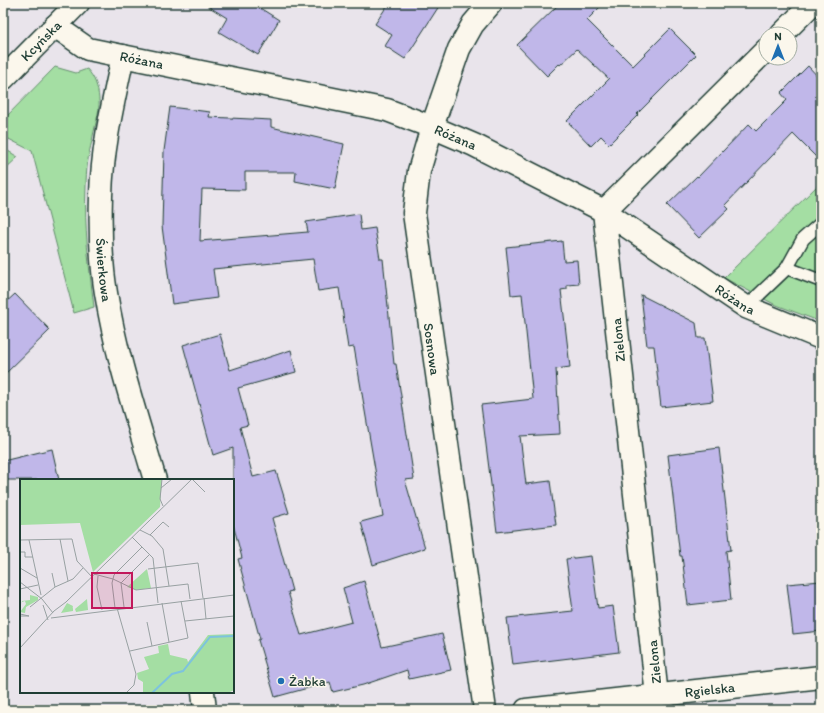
<svg xmlns="http://www.w3.org/2000/svg" width="824" height="713" viewBox="0 0 824 713" font-family="Itim,sans-serif">
  <style>
    .green { fill: #a4dea3; stroke: #628e6c }
    .building { fill: #c0b7e9; stroke: #1f3d34 }
    .lines { fill: none; stroke-linecap: round; stroke-linejoin: round }
    .lane-casing { stroke: #1f3d34; stroke-width: 15 }
    .street-casing { stroke: #1f3d34; stroke-width: 25 }
    .secondary-casing { stroke: #1f3d34; stroke-width: 25 }
    .lane { stroke: #fbf7ec; stroke-width: 12 }
    .street { stroke: #fbf7ec; stroke-width: 22 }
    .secondary { stroke: #fbf7ec; stroke-width: 22 }
    .poi-dot { fill: #1f6fb2; stroke: #fbf7ec; stroke-width: 1.5 }
    .labels { text-anchor: middle; stroke-width: 3; stroke-linejoin: round; paint-order: stroke }
    .street-label { font-size: 14px; fill: #1f3d34; stroke: #fbf7ec }
    .poi-label { font-size: 14px; fill: #1f3d34; stroke: #fbf7ec; text-anchor: start }
    .inset-river { fill: none; stroke: #7dc3de; stroke-width: 2 }
    .inset-road { fill: none; stroke: #98a1a2; stroke-width: 1 }
    .view { fill: #c2185b; fill-opacity: 0.15; stroke: #c2185b; stroke-width: 2 }
    .inset-edge { fill: none; stroke: #1f3d34; stroke-width: 2 }
  </style>
  <rect width="100%" height="100%" fill="#e9e4eb"/>
  <filter id="ink" filterUnits="userSpaceOnUse"><feTurbulence type="fractalNoise" baseFrequency=".025" numOctaves="2"/><feDisplacementMap in="SourceGraphic" scale="8" xChannelSelector="R" yChannelSelector="G"/><feConvolveMatrix kernelMatrix="1 2 1 2 8 2 1 2 1" color-interpolation-filters="sRGB"/></filter>
  <g filter="url(#ink)">
    <g class="green">
      <path d="M55,67l21,6 11,-4c8,9 11,18 12,30 1,14 -5,29 -7,42 -4,14 -6,30 -6,45 -2,41 3,81 8,121l-20,6 -42,-162 -29,-15v-16z"/>
      <path d="M3,148l15,9 -15,14z"/>
      <path d="M821,182v140l-47,-18 -50,-26z"/>
    </g>
    <g class="building">
      <path d="M203,3h49l27,17 -21,35 -39,-23 8,-14z"/>
      <path d="M389,3h52l-36,56 -20,-13 7,-11 -17,-11z"/>
      <path d="M560,3h44l-17,17 46,46 37,-37 26,26 -59,59 1,1 -29,29 -8,-8 -10,10 -24,-25 42,-42 -32,-30 -17,16 -1,-1 -12,12 -30,-31z"/>
      <path d="M808,66l13,14v82l-28,-28 -68,71 4,4 -30,29 -32,-33 30,-29 1,1 51,-53 7,7 31,-31 -6,-7z"/>
      <path d="M170,107l40,5 -1,5 62,3v7l73,17 -9,45 -40,-8 1,-9h-51v18l-43,-1 -2,52 108,-9 -2,-10 53,-8 2,16 14,-2 5,31h3l11,105h2l18,115 -9,1 20,68 -52,17 -12,-43 22,-6 -29,-169 -6,1 -9,-60 -21,3 -5,-32 -100,10 4,29 -45,6 -10,-78 2,-75z"/>
      <path d="M562,241l2,20 13,-1 2,24 -12,1v4l-6,1 9,77 -14,2 4,65 -40,2 6,48 24,-3 6,44 -59,7 -16,-127 52,-6 -11,-105 -11,1 -5,-48z"/>
      <path d="M15,294l35,36 -47,46v-71z"/>
      <path d="M641,295l55,28 2,15h7l8,63 -52,6 -7,-61h-7z"/>
      <path d="M220,334l10,36 61,-20 5,22 -58,16 10,37 -8,2 13,50 23,-6 13,42 -17,5 20,73 -4,1 13,43 51,-13 -9,-34 21,-7 18,66 60,-13 9,36 -42,9 -2,-9 -44,15 -30,7 -3,-10 -55,15 -17,-57 2,-1 -22,-80 4,-1 -9,-34v-76l-20,7 -30,-110z"/>
      <path d="M719,448l12,102 -5,1 5,49 -43,5 -6,-49h-2l-12,-101z"/>
      <path d="M52,449l7,31h-56v-19z"/>
      <path d="M591,556l7,52 15,-2 6,46 -106,13 -6,-47 66,-7 -7,-52z"/>
      <path d="M821,581v50l-28,3 -6,-50z"/>
    </g>
    <g class="lines">
      <g class="lane-casing">
        <g id="lane">
          <path d="M787,268l34,13"/>
          <path d="M746,307l41,-39 16,-29 18,-16"/>
        </g>
      </g>
      <g class="street-casing">
        <g id="street">
          <path id="s1" d="M55,26l33,23 299,61 45,17 42,18 130,66 142,96 75,31"/>
          <path d="M782,34l31,-31"/>
          <path id="s2" d="M123,56c-10,47 -21,93 -22,140 -1,31 0,67 5,97 10,63 31,125 49,187"/>
          <path d="M203,692l2,18"/>
          <path d="M657,696l-53,-485 162,-161"/>
          <path d="M485,710l-71,-497 5,-42 13,-44 27,-78 14,-25 18,-21"/>
        </g>
      </g>
      <g class="secondary-casing">
        <g id="secondary">
          <path id="s3" d="M3,79l75,-76"/>
          <path id="s4" d="M526,710l295,-33"/>
        </g>
      </g>
      <use href="#lane" class="lane"/>
      <use href="#street" class="street"/>
      <use href="#secondary" class="secondary"/>
    </g>
  </g>
  <circle class="poi-dot" cx="281" cy="681" r="4"/>
  <g class="labels">
    <g class="street-label">
      <text dy="5" stroke="none"><textPath href="#s3" startOffset="54">Kcyńska</textPath></text>
      <text dy="5" stroke="none"><textPath href="#s1" startOffset="95">Różana</textPath></text>
      <text dy="5" stroke="none"><textPath href="#s1" startOffset="419">Różana</textPath></text>
      <text dy="5" stroke="none"><textPath href="#s2" startOffset="216">Świerkowa</textPath></text>
      <text dy="5" stroke="none"><textPath href="#s1" startOffset="743">Różana</textPath></text>
      <text transform="translate(618 340) rotate(-96)" y="5">Zielona</text>
      <text transform="translate(432 349) rotate(82)" y="5">Sosnowa</text>
      <text transform="translate(654 662) rotate(-96)" y="5">Zielona</text>
      <text dy="5" stroke="none"><textPath href="#s4" startOffset="185">Rgielska</textPath></text>
    </g>
    <g class="poi-label">
      <text x="289" y="686">Żabka</text>
    </g>
  </g>
  <g transform="translate(20 479)">
    <rect width="214" height="214" fill="#e9e4eb"/>
    <path d="M0,0h142l-2,28 -67,65 -13,-49 -60,2zM127,90l4,19 -15,2 -9,-3zM10,116l8,2v3l-12,7 -1,6 -5,-1 6,-8 -1,-3 -3,1 -1,3 1,-4 8,-1zM67,120l1,11 -12,2 -1,-3zM47,124l6,3 -1,3 1,-2v4l-12,2zM214,155v56l-6,3h-85v-11l-5,-3 -1,-6 12,-4 -5,-12 15,-4 -1,-7 10,-2 2,11 17,4 1,3 20,-27z" fill="#a4dea3"/>
    <path class="inset-river" d="M132,214l20,-19 11,-3 27,-34 24,-1"/>
    <path class="inset-road" d="M142,0l-2,20 3,7M172,0l13,13M141,9l11,-9M120,51l12,6 11,13 6,37M130,56l13,-13 6,5M112,58l21,21 5,45M40,60l8,42M0,61l52,-1 5,22 15,16M9,61l12,55M0,73h5v5h8M0,89l17,10M128,90l50,-6 5,35M32,94l3,14M74,95l19,5 23,11 52,-6 2,15M78,97l-1,11 5,23M0,103l22,17 11,14M0,110l18,-4M184,119l2,21M142,124l7,39M23,126l5,15M10,128l25,-20 18,-8 10,-11M104,128l-3,-24 29,-29M95,129l-3,-25 2,-8 28,-28M97,129l19,66 -2,11 -8,8M0,135l9,2h-9M31,139l183,-23M165,142l49,-5M127,143l5,24M0,169l34,-37 12,-9 126,-123M110,172l58,-13 -7,-37"/>
    <path class="view" d="M72,94h40v35h-40z"/>
    <rect width="214" height="214" class="inset-edge"/>
  </g>
  <rect width="824" height="713" fill="none" stroke="#fbf7ec" stroke-width="16"/>
  <rect x="8" y="8" width="808" height="697" fill="none" stroke="#1f3d34" stroke-width="1.5" filter="url(#ink)"/>
  <g transform="translate(778 46)"><circle r="19" fill="#fbf7ec" stroke="#a3ada2"/>
  <path d="M0-3L7 15L0 10L-7 15Z" fill="#1f6fb2"/>
  <text y="-6" font-size="11" font-weight="bold" text-anchor="middle" fill="#1f3d34">N</text>
  </g>
</svg>
